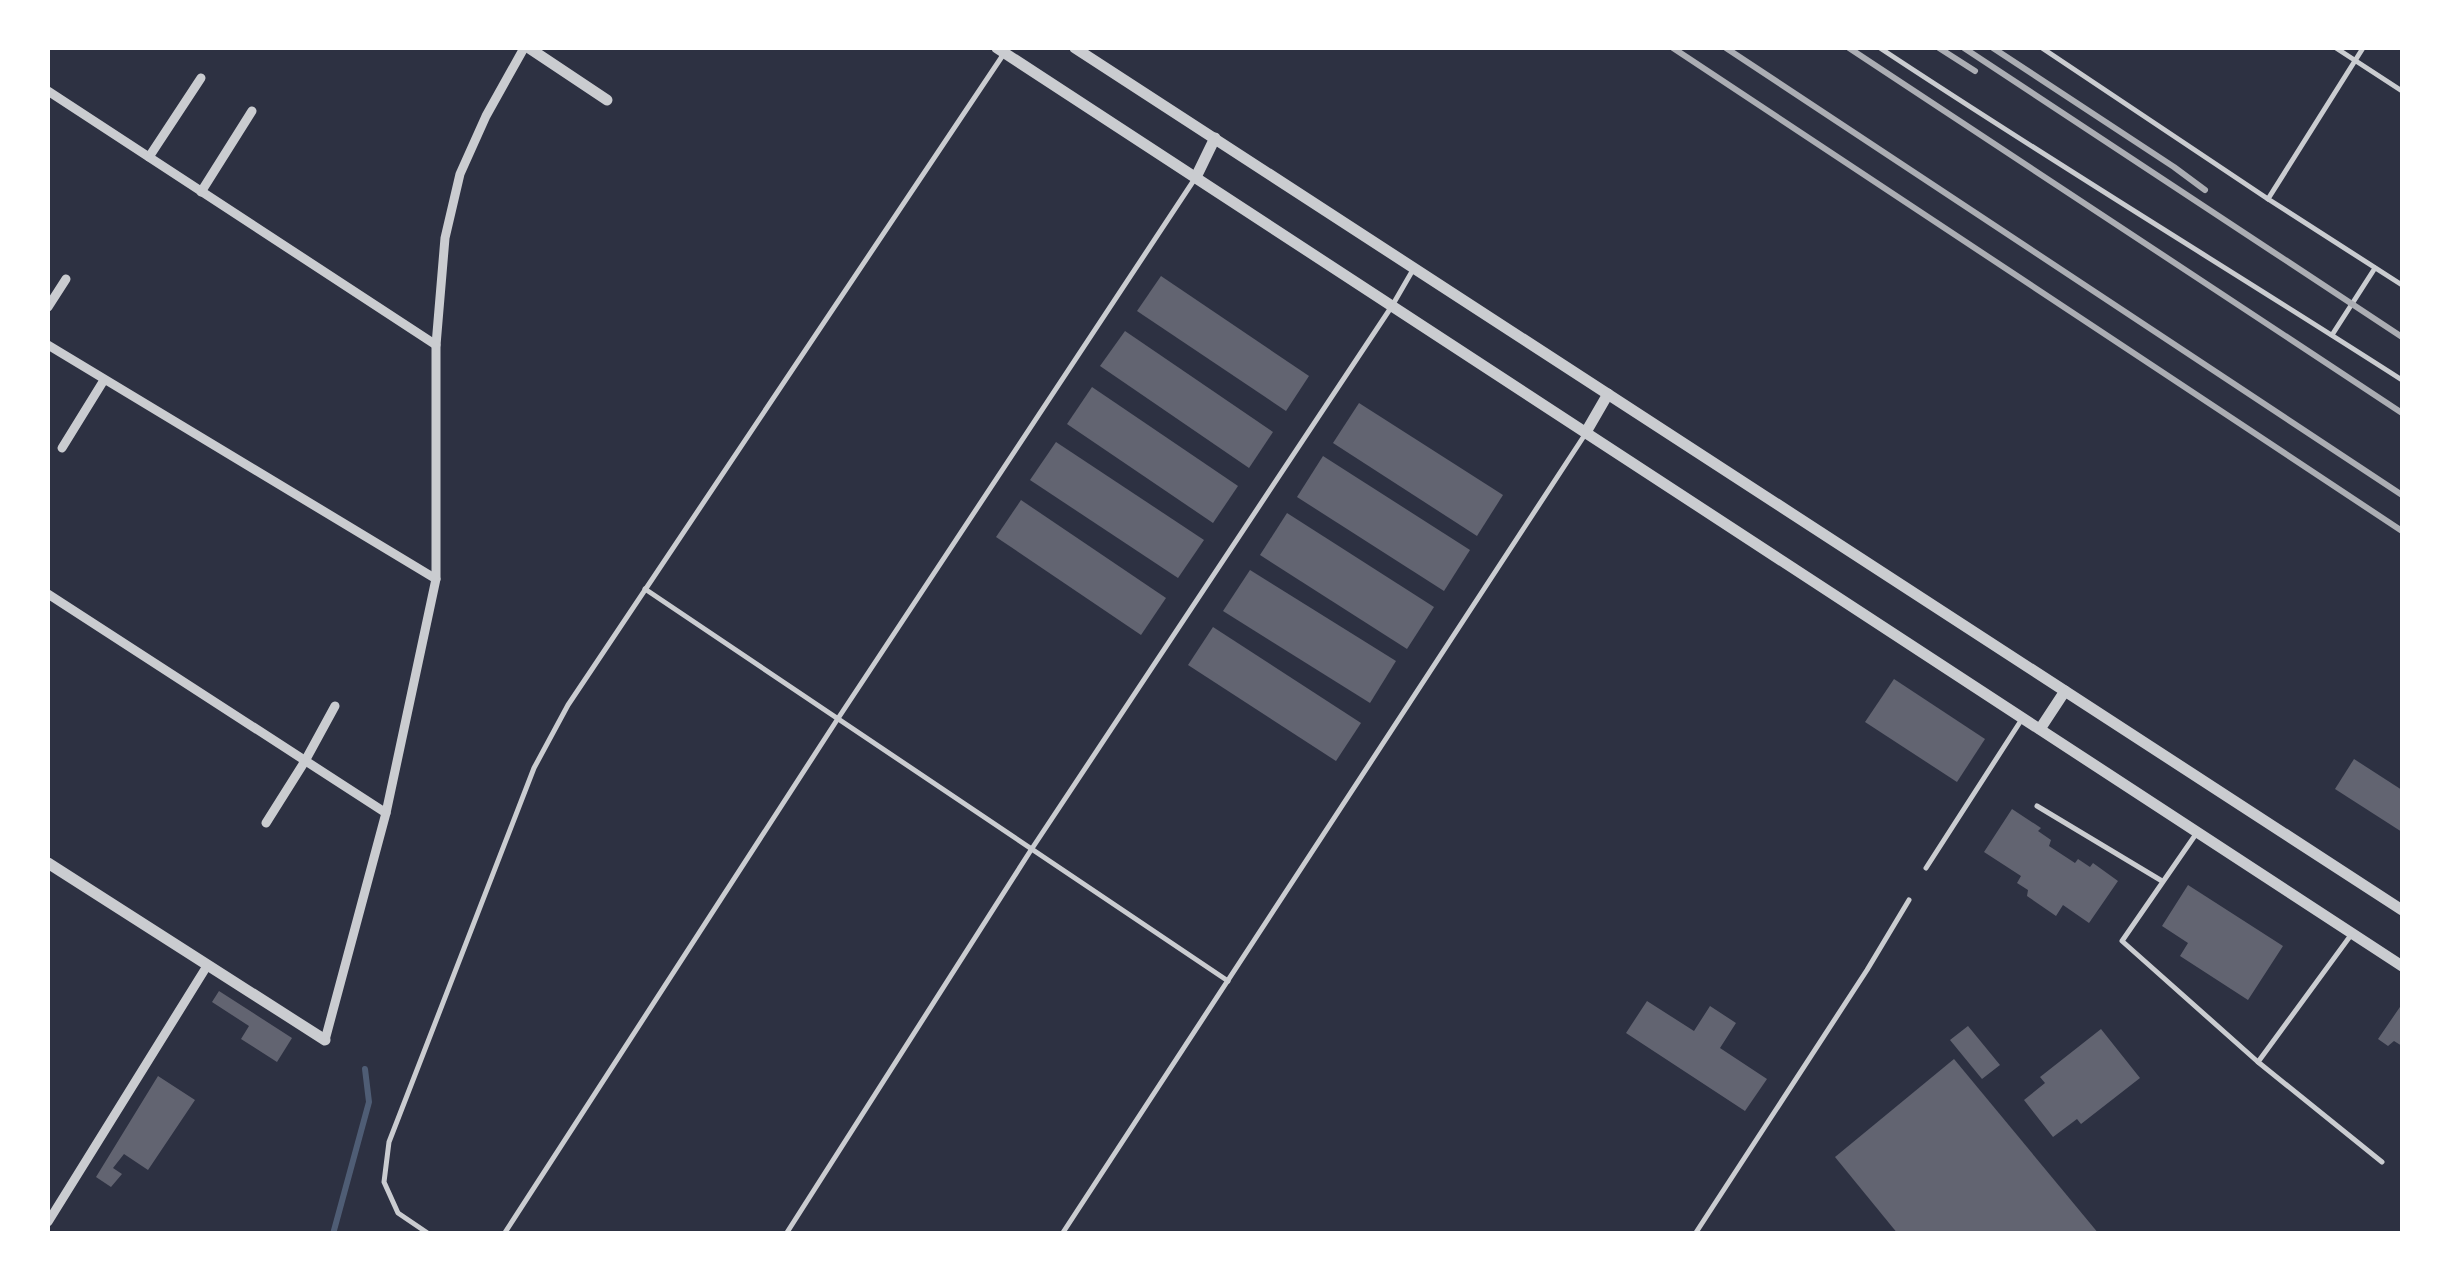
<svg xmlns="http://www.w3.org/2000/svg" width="2450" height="1281" viewBox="0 0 2450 1281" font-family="Ubuntu,sans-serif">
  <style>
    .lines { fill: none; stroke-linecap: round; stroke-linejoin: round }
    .stream { stroke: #4f5d75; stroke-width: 6 }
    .building { fill: #626471 }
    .service { stroke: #caccd0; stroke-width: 5 }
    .minor { stroke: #caccd0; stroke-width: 9 }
    .tertiary { stroke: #caccd0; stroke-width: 11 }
    .rail { stroke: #abadb3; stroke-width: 6 }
  </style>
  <rect width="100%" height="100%" fill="#2d3142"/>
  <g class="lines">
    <path class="stream" d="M333,1234l36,-132 -4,-33"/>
  </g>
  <g class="building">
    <path d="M1161,276l148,100 -23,35 -149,-100z"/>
    <path d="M1125,331l148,101 -24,36 -149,-102z"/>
    <path d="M1092,387l146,99 -25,37 -146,-99z"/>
    <path d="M1359,403l144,92 -26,41 -144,-93z"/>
    <path d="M1056,442l148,98 -26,38 -148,-98z"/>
    <path d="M1323,456l147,94 -26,41 -147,-94z"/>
    <path d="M1021,500l145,98 -25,37 -145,-98z"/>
    <path d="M1287,513l147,94 -27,42 -147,-94z"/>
    <path d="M1250,570l146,91 -26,42 -147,-92z"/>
    <path d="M1213,627l148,96 -25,38 -148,-96z"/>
    <path d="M1894,679l91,60 -28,43 -92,-60z"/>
    <path d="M2354,759l48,31v42l-67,-43z"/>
    <path d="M2012,809l29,19 -3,3 13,9 -2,6 26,17 3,-4 12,8 3,-4 25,18 -29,42 -26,-18 -7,11 -29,-20 1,-6 -11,-7 4,-7 -37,-24z"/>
    <path d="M2188,885l95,61 -35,54 -68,-44 8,-13 -26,-17z"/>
    <path d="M219,991l73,47 -15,24 -36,-23 8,-13 -37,-24z"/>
    <path d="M1647,1001l47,30 16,-25 26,17 -16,25 47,31 -22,32 -119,-78z"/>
    <path d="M2402,1004v42l-8,-5 -6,5 -10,-7z"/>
    <path d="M1968,1026l32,39 -18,14 -32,-39z"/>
    <path d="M2101,1029l39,49 -59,46 -4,-5 -24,18 -29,-37 21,-17 -5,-6z"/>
    <path d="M1954,1059l145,175h-201l-63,-77z"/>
    <path d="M158,1076l37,24 -47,70 -24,-16 -11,14 9,6 -11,13 -15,-10z"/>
  </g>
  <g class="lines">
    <g class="service">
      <path d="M1880,48c172,114 349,221 522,332"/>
      <path d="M2042,48l226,151"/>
      <path d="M2336,48l66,43"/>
      <path d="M2363,48l-95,151 134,86"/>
      <path d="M2332,335l43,-67"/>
      <path d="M645,589l583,392"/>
      <path d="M2037,806l125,75"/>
      <path d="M2196,834l-74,107 136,121"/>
      <path d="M1926,868l96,-149"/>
      <path d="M2351,935l-93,127 124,100"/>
      <path d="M429,1234l-31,-21 -14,-31 5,-40 145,-374 34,-63 435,-650"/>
      <path d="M504,1234l333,-514 357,-540"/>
      <path d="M786,1234l245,-384 361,-544 22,-38"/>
      <path d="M1062,1234l524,-801"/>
      <path d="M1695,1234l172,-264 42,-70"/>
    </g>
    <g class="minor">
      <path d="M48,91l388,254"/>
      <path d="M149,157l52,-79"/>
      <path d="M201,192l51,-81"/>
      <path d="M48,307l18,-28"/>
      <path d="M48,345l388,234"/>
      <path d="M62,448l42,-68"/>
      <path d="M48,594l338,219"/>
      <path d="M266,823l39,-62 30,-55"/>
      <path d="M325,1040l61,-227 50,-234v-234l9,-107 15,-64 26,-58 38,-68"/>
      <path d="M48,1222l159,-256"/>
    </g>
    <g class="tertiary">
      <path d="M529,48l78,52"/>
      <path d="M997,48l1405,918"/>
      <path d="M1075,48l1327,862"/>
      <path d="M1196,177l19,-39"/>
      <path d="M1586,432l22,-38"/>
      <path d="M2040,729l25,-38"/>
      <path d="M48,863l277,177"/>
    </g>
    <g class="rail">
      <path d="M1673,48l729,483"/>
      <path d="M1726,48l676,447"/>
      <path d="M1849,48l553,365"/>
      <path d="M1939,48l36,23"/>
      <path d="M1964,48l438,289"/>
      <path d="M1993,48l181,119 31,23"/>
    </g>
  </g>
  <rect width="2450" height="1281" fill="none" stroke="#ffffff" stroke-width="100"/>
</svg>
